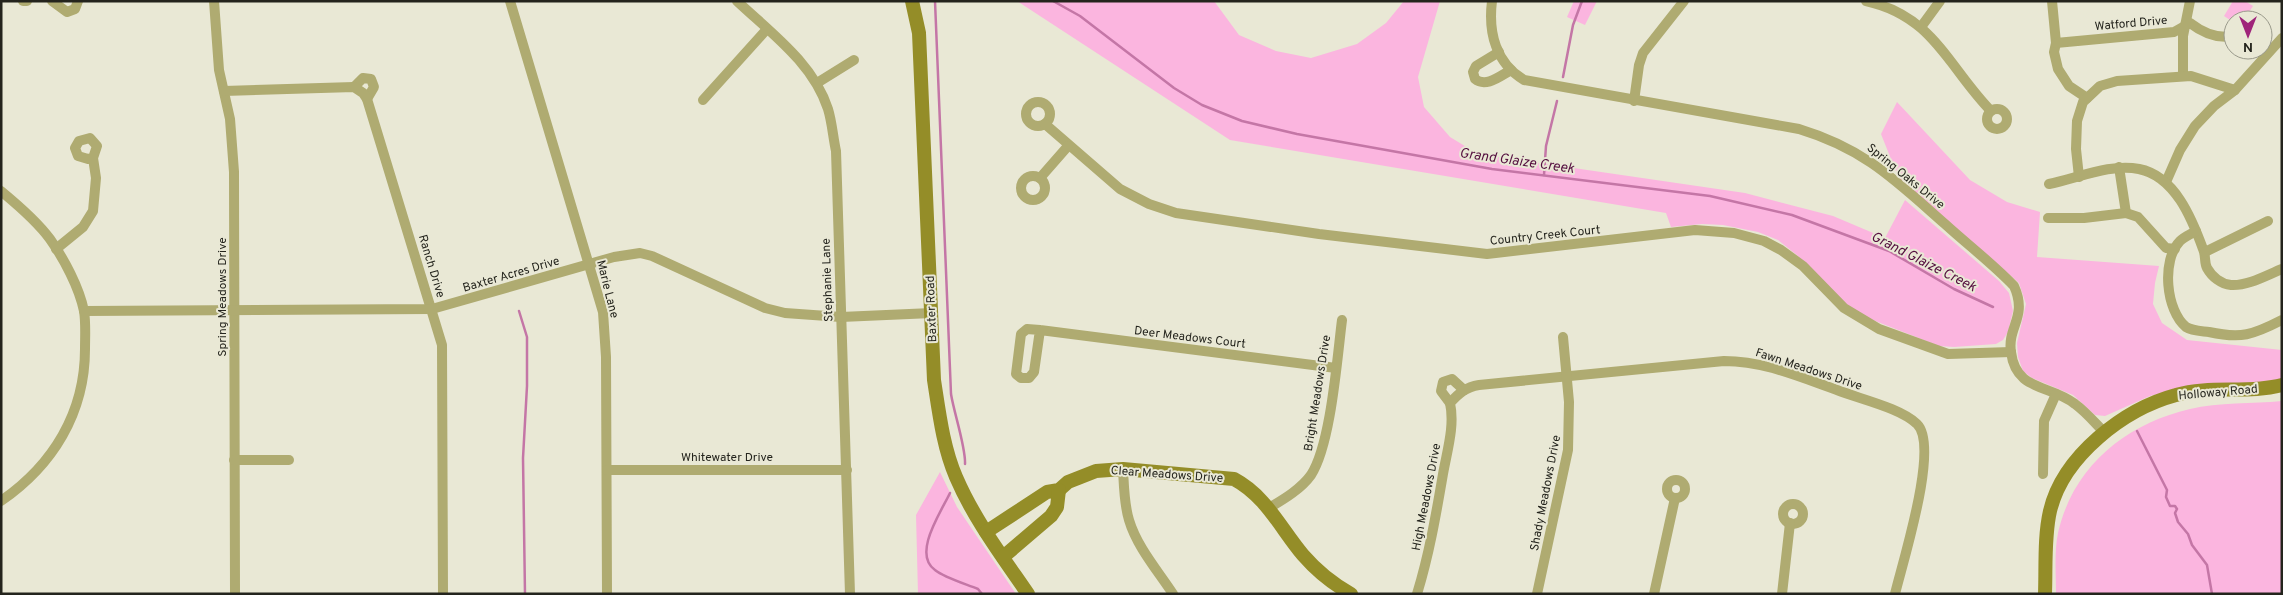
<svg xmlns="http://www.w3.org/2000/svg" width="2283" height="595" viewBox="0 0 2283 595" font-family="Overpass,sans-serif">
  <style>
    .green { fill: #fbb5df }
    .lines { fill: none; stroke-linecap: round; stroke-linejoin: round }
    .stream { stroke: #c476a6; stroke-width: 2.5 }
    .street { stroke: #afab71; stroke-width: 10 }
    .secondary { stroke: #948d28; stroke-width: 14 }
    .labels { text-anchor: middle; stroke-width: 4; stroke-linejoin: round; paint-order: stroke }
    .street-label { font-size: 12px; fill: #24241d; stroke: #e9e8d5 }
    .water-label { font-size: 14px; font-style: italic; fill: #540e3f; stroke: #e9e8d5 }
  </style>
  <rect width="100%" height="100%" fill="#e9e8d5"/>
  <g class="green">
    <path d="M1017,1h197l25,34 37,16 35,7 46,-14 29,-21 18,-22h36l-22,76 6,30 26,30 28,17 267,39 88,23 52,22 20,-38 94,81 10,12 4,18 -5,21 -5,8 -7,4 -42,3 -15,-1 -79,-31 -26,-20 -36,-39 -20,-16 -20,-8 -35,-7 -21,-1 -31,3 -5,-14 -436,-73z"/>
    <path d="M1574,1h23l-12,24 -18,-8z"/>
    <path d="M2233,1h12l8,5 -9,14 -11,2 -9,-6z"/>
    <path d="M1897,102l73,78 37,22 33,10 -3,45 122,9 -4,17 -2,21 9,19 25,17 95,10v31l-103,8 -29,7 -45,20 -10,-1 -22,-20 -41,-17 -9,-7 -5,-14 -1,-14 9,-39 -7,-21 -120,-104 -18,-45z"/>
    <path d="M2282,401v193h-226c0,-20 -2,-42 2,-61 15,-67 68,-109 132,-124 29,-7 62,-5 92,-8z"/>
    <path d="M940,472l17,35 59,87h-98l-2,-79z"/>
  </g>
  <g class="lines">
    <g class="stream">
      <path d="M935,1l16,393c3,19 15,54 14,70"/>
      <path d="M1053,1l27,15 94,72 28,17 40,16 55,13 195,35 218,27 82,19 97,36 65,38 39,18"/>
      <path d="M1563,77l10,-52 9,-24"/>
      <path d="M1544,175l2,-29 11,-45"/>
      <path d="M519,311l8,26v49l-4,72 2,136"/>
      <path d="M2137,431l30,59 -1,7 4,9h5l2,3 -2,4 3,9 10,12 4,11 15,20 5,29"/>
      <path d="M950,493c-9,19 -38,61 -15,77 10,8 31,14 43,19l4,5"/>
    </g>
    <g class="street">
      <path d="M23,1h4"/>
      <path d="M52,1l15,11 8,-3 3,-8"/>
      <path d="M214,1l5,69 11,49 4,53 1,422"/>
      <path d="M510,1l93,311 3,45 1,237"/>
      <path d="M737,1c34,32 76,62 91,108 4,13 5,28 8,42l14,443"/>
      <path d="M1492,1c-4,32 4,62 32,79l275,49c66,20 96,51 146,95 23,21 48,40 69,62 14,31 -7,41 -3,66 5,40 39,32 64,52 11,8 20,19 30,29"/>
      <path d="M1866,1c68,15 82,66 125,110"/>
      <path d="M2052,1l4,42 -2,9 4,17 11,17 18,12"/>
      <path d="M1921,27l19,-26"/>
      <path d="M2056,43l118,-11 16,-9c13,10 27,16 43,13"/>
      <path d="M1499,52l-23,14 -3,6 2,7c11,9 25,-3 36,-9"/>
      <path d="M2183,76v-40l7,-35"/>
      <path d="M817,83l37,-23"/>
      <path d="M354,87l9,-9 8,1 3,8 -7,12"/>
      <path d="M224,91l130,-4 9,6 4,6 75,246 1,249"/>
      <path d="M703,100l64,-71"/>
      <path d="M1634,101l5,-36 4,-12 41,-52"/>
      <circle cx="1038" cy="114" r="12"/>
      <circle cx="1997" cy="119" r="10"/>
      <path d="M1045,124l75,65 29,15 27,9 143,21 168,20 208,-24 39,3 30,8 17,9 22,16 41,42 35,21 69,25 63,-2"/>
      <path d="M2119,167l7,46 12,4 28,31 9,1"/>
      <circle cx="1033" cy="188" r="12"/>
      <path d="M2079,177l-3,-28 1,-28 6,-19 17,-16 17,-5 74,-5 44,14"/>
      <path d="M1040,178l28,-32"/>
      <path d="M2166,182l14,-32 15,-24 19,-20 21,-16 47,-52"/>
      <path d="M2049,184c29,-6 62,-21 90,-15 36,7 53,50 64,80 3,6 1,13 4,19 5,9 14,16 24,17 17,1 36,-10 51,-16"/>
      <path d="M1,191c17,14 36,30 49,48 14,20 29,48 34,72 2,12 1,26 1,38 0,64 -32,116 -84,152"/>
      <path d="M2048,218h36l42,-5"/>
      <path d="M2196,231c-5,3 -12,6 -16,10 -19,19 -14,70 6,86 6,4 16,4 23,5 32,7 44,3 73,-12"/>
      <path d="M56,249l27,-22 10,-16 3,-33 -3,-20 4,-12 -7,-8 -11,3 -4,7 3,8 10,3 5,-1"/>
      <path d="M2205,252l63,-31"/>
      <path d="M84,311l348,-2 182,-52 26,-4 12,3 113,52 20,5 56,4 91,-4"/>
      <path d="M1040,330l-6,42 -5,6h-8l-5,-4 5,-40 6,-5 13,1 296,38"/>
      <path d="M1450,403l-9,-12 2,-9 9,-3 12,11"/>
      <path d="M234,460h55"/>
      <path d="M1123,469c1,17 1,35 6,51 8,27 29,51 44,74"/>
      <path d="M607,470h240"/>
      <path d="M2043,474l1,-53 12,-27"/>
      <circle cx="1676" cy="489" r="9"/>
      <circle cx="1793" cy="514" r="10"/>
      <path d="M1269,508c15,-9 32,-19 42,-33 20,-31 26,-116 31,-155"/>
      <path d="M1417,594c12,-39 19,-79 26,-120 4,-23 12,-48 7,-71 9,-10 16,-16 29,-18l245,-24c40,0 76,16 113,29 23,9 64,18 80,34 23,22 -15,140 -22,170"/>
      <path d="M1537,594l31,-144 1,-48 -6,-65"/>
      <path d="M1654,594l21,-96"/>
      <path d="M1782,594l8,-71"/>
    </g>
    <g class="secondary">
      <path d="M912,1l7,32 15,347c5,32 9,67 22,97 18,42 46,79 72,117"/>
      <path d="M986,532l61,-40 12,-2 9,-8 28,-11 27,-2 111,10c32,17 47,50 69,76 13,15 30,29 48,39"/>
      <path d="M1003,557l48,-41 6,-9 2,-17"/>
      <path d="M2045,594c1,-27 -1,-57 5,-83 13,-55 74,-102 126,-116 34,-10 72,-1 106,-10"/>
    </g>
  </g>
  <g class="labels">
    <g class="street-label">
      <text transform="translate(2131 23) rotate(-5)" y="4">Watford Drive</text>
      <text transform="translate(1906 176) rotate(39)" y="4">Spring Oaks Drive</text>
      <text transform="translate(1545 235) rotate(-6)" y="4">Country Creek Court</text>
      <text transform="translate(432 266) rotate(73)" y="4">Ranch Drive</text>
      <text transform="translate(511 274) rotate(-16)" y="4">Baxter Acres Drive</text>
      <text transform="translate(827 280) rotate(-92)" y="4">Stephanie Lane</text>
      <text transform="translate(608 289) rotate(76)" y="4">Marie Lane</text>
      <text transform="translate(222 297) rotate(-90)" y="4">Spring Meadows Drive</text>
      <text transform="translate(931 309) rotate(-92)" y="4">Baxter Road</text>
      <text transform="translate(1190 337) rotate(7)" y="4">Deer Meadows Court</text>
      <text transform="translate(1809 369) rotate(18)" y="4">Fawn Meadows Drive</text>
      <text transform="translate(2218 392) rotate(-5)" y="4">Holloway Road</text>
      <text transform="translate(1317 393) rotate(-81)" y="4">Bright Meadows Drive</text>
      <text x="727" y="461">Whitewater Drive</text>
      <text transform="translate(1167 474) rotate(4)" y="4">Clear Meadows Drive</text>
      <text transform="translate(1545 493) rotate(-79)" y="4">Shady Meadows Drive</text>
      <text transform="translate(1426 497) rotate(-79)" y="4">High Meadows Drive</text>
    </g>
    <g class="water-label">
      <text transform="translate(1517 160) rotate(8)" y="5">Grand Glaize Creek</text>
      <text transform="translate(1924 261) rotate(27)" y="5">Grand Glaize Creek</text>
    </g>
  </g>
  <rect width="2283" height="595" fill="none" stroke="#24241d" stroke-width="5"/>
  <g transform="translate(2248 35) rotate(180)"><circle r="24" fill="#e9e8d5" stroke="#9a9a8b"/>
  <path d="M0-4L9 19L0 12L-9 19Z" fill="#9f247a"/>
  <text y="-8" font-size="14" font-weight="bold" text-anchor="middle" fill="#24241d">N</text>
  </g>
</svg>
